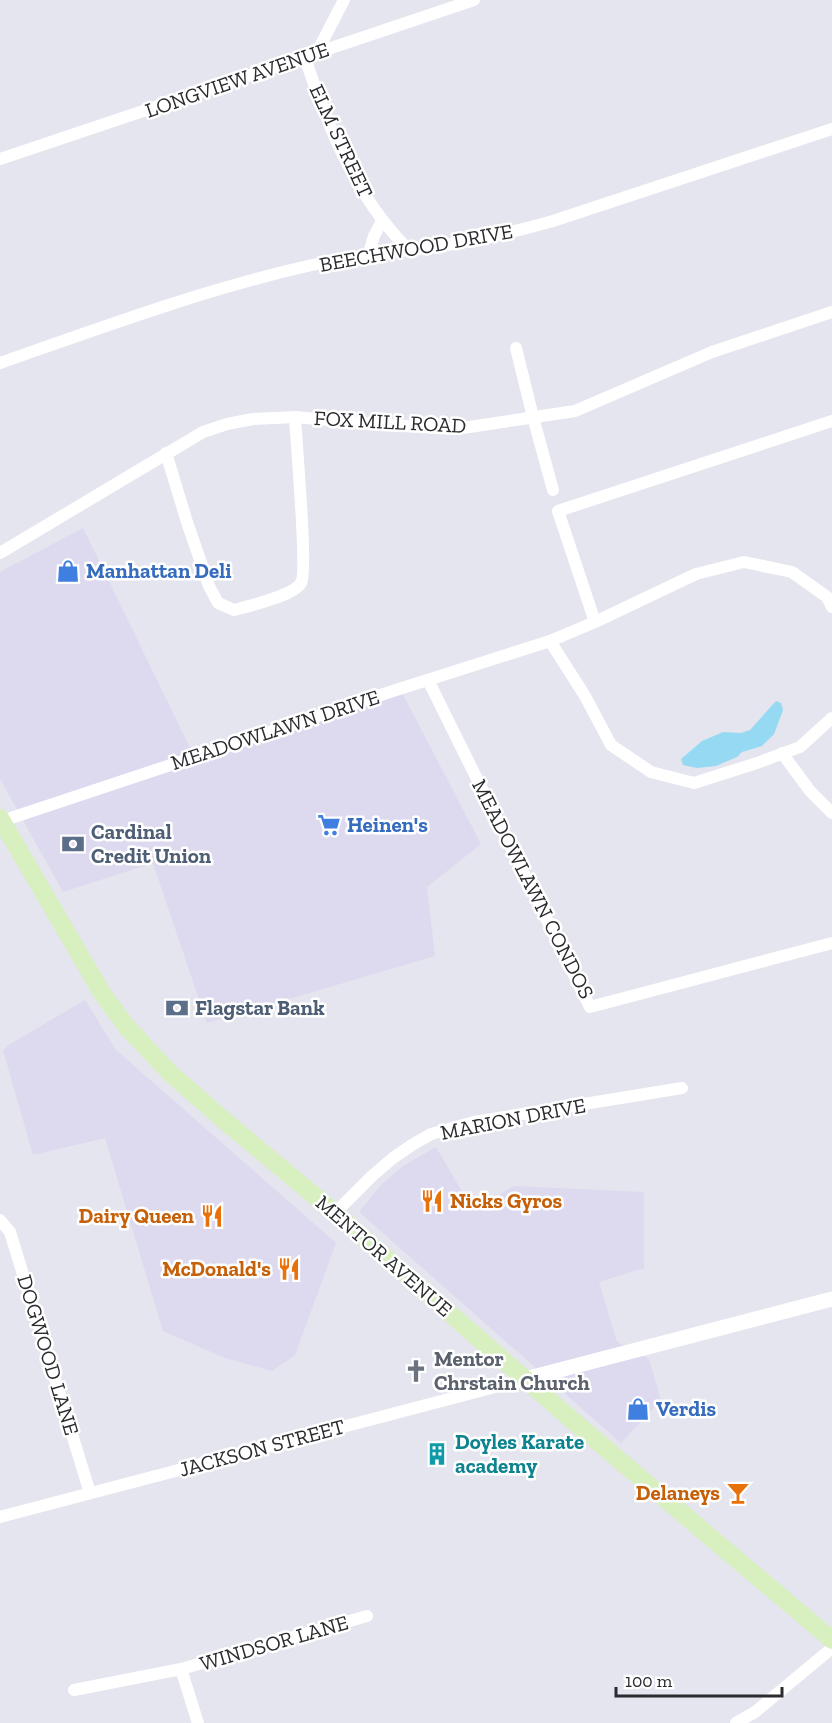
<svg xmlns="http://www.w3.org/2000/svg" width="832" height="1723" viewBox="0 0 832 1723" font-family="'Zilla Slab',serif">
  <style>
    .commercial { fill: #ddd9ef }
    .water { fill: #95daf2 }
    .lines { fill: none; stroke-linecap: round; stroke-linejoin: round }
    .minor { stroke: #fff; stroke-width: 12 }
    .tertiary { stroke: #fff; stroke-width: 15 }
    .primary { stroke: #d8efc0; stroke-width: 18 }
    .labels { text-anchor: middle; stroke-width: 5; stroke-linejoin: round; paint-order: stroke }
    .street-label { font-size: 21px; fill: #2a2b2e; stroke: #fff }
    .shop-label { font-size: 21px; font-weight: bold; fill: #366cbe; stroke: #fff; text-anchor: start }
    .service-label { font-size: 21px; font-weight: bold; fill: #4e5e75; stroke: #fff; text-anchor: start }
    .food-label { font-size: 21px; font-weight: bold; fill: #c56008; stroke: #fff; text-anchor: end }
    .worship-label { font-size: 21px; font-weight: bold; fill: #5b616d; stroke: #fff; text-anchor: start }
    .culture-label { font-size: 21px; font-weight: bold; fill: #0d838f; stroke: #fff; text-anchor: start }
  </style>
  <rect width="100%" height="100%" fill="#e4e5ee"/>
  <g class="commercial">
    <path d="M83,528l109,224 206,-67 83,159 -54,43 8,69 -228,67 -54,-160 -90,29 -63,-113v-207z"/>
    <path d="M85,1000l31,50 220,193 -41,112 -23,16 -47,-13 -62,-27 -58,-193 -72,17 -30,-105 9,-7z"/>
    <path d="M436,1147l38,65 39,-26 131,6v76l-45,14 18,60 32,17 12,41 -40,43 -262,-231 22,-27 22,-19z"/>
  </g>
  <path class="water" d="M776,701l5,2 2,7 -9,24 -12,12 -20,6 -5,5 -21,9 -19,2 -14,-3 -2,-6 21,-18 21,-9 18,1 9,-3z"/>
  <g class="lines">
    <g class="minor">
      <path d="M316,54l28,-54"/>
      <path d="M305,58c23,69 51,140 104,192"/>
      <path d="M0,159l474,-159"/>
      <path d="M368,256l6,-20 8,-15"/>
      <path d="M516,348l17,69 20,73"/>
      <path d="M0,363c103,-36 205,-74 312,-98 50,-11 102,-14 153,-23 30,-5 59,-13 88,-21l279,-92"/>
      <path d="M166,453l21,69 22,64 9,17 16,7c15,-4 59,-14 67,-27 7,-11 -5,-144 -6,-166"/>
      <path d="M0,553l203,-121 24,-8 26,-5 42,-2 78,7 83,5 119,-18 137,-59 120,-40"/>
      <path d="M595,622l-37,-111 274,-90"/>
      <path d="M550,641l35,55 26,49 40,27 43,11 63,-20 43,-16 32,-29"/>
      <path d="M428,680l162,327 242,-64"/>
      <path d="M782,753l28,38 22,22"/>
      <path d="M2,821l394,-131 154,-49 45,-19 101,-48 48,-12 48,10 35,25 5,10"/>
      <path d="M335,1213l37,-37 21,-18 19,-13 19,-11 43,-12 208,-34"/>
      <path d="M0,1220l10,12 80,261"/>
      <path d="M0,1517l525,-138"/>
      <path d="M181,1669l17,54"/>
      <path d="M74,1690l107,-21 186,-53"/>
      <path d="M736,1723l19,-11 77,-64"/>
    </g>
    <path class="tertiary" d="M525,1379l307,-80"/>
    <path class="primary" d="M0,818l102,175 24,33 44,47 56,49 109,91 237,207 260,220"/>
  </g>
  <defs>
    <g id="shop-bare" transform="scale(1.8)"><path d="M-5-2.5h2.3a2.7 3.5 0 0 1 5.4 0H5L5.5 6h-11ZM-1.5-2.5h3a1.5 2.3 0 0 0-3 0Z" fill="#3f7fe0" stroke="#fff" stroke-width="2.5" paint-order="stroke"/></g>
    <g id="supermarket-bare" transform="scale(1.8)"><path d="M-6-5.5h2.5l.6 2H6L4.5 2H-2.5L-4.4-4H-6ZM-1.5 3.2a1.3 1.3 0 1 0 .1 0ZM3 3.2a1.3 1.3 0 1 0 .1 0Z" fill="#3f7fe0" stroke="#fff" stroke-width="2.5" paint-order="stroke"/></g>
    <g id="bank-bare" transform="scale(1.8)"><path d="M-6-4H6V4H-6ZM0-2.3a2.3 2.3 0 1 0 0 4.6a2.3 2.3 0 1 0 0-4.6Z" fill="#5c6f8a" stroke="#fff" stroke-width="2.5" paint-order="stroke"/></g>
    <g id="restaurant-bare" transform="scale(1.8)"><path d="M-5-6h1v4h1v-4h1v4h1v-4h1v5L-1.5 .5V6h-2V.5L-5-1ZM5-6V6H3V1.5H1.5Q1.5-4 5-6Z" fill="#e8710a" stroke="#fff" stroke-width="2.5" paint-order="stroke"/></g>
    <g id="church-bare" transform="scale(1.8)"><path d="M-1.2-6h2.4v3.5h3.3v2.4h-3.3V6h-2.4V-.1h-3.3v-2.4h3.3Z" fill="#6b7280" stroke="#fff" stroke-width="2.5" paint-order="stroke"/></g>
    <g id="building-bare" transform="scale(1.8)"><path d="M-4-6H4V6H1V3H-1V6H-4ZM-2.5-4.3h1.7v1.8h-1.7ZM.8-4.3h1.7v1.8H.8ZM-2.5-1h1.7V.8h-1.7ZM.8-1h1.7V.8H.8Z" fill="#0f9aa8" stroke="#fff" stroke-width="2.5" paint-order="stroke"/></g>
    <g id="bar-bare" transform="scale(1.8)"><path d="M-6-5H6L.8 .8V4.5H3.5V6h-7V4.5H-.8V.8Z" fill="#e8710a" stroke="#fff" stroke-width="2.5" paint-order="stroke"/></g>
  </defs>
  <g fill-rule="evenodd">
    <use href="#shop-bare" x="68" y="571"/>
    <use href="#supermarket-bare" x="329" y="825"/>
    <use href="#bank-bare" x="73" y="844"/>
    <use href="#bank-bare" x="177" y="1008"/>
    <use href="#restaurant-bare" x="432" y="1201"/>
    <use href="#restaurant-bare" x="212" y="1216"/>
    <use href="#restaurant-bare" x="289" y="1269"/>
    <use href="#church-bare" x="416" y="1371"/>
    <use href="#shop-bare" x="638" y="1409"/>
    <use href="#building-bare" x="437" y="1454"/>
    <use href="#bar-bare" x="738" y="1493"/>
  </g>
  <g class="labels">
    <g class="street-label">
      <text transform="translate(237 80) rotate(-19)" y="7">LONGVIEW AVENUE</text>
      <text transform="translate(341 141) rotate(65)" y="7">ELM STREET</text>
      <text transform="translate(416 248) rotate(-10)" y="7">BEECHWOOD DRIVE</text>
      <text transform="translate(390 422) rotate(3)" y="7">FOX MILL ROAD</text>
      <text transform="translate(275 730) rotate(-18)" y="7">MEADOWLAWN DRIVE</text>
      <text transform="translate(533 889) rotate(63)" y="7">MEADOWLAWN CONDOS</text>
      <text transform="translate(513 1119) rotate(-11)" y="7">MARION DRIVE</text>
      <text transform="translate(384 1256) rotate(41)" y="7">MENTOR AVENUE</text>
      <text transform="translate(48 1355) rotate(73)" y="7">DOGWOOD LANE</text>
      <text transform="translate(262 1448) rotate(-15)" y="7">JACKSON STREET</text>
      <text transform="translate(274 1643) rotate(-16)" y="7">WINDSOR LANE</text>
    </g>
    <g class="shop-label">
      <text x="86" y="578">Manhattan Deli</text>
      <text x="347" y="832">Heinen's</text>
      <text x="656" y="1416">Verdis</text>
    </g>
    <g class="service-label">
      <text x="91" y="839">Cardinal<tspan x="91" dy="24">Credit Union</tspan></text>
      <text x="195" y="1015">Flagstar Bank</text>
    </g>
    <g class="food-label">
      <text x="450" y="1208" text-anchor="start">Nicks Gyros</text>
      <text x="194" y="1223">Dairy Queen</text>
      <text x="271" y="1276">McDonald's</text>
      <text x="720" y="1500">Delaneys</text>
    </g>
    <g class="worship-label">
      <text x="434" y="1366">Mentor<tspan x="434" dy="24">Chrstain Church</tspan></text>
    </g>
    <g class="culture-label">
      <text x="455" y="1449">Doyles Karate<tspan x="455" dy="24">academy</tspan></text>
    </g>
  </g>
  <path d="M616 1687v9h166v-9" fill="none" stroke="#2a2b2e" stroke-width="3"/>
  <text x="625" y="1687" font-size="18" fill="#2a2b2e" stroke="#ffffff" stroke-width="4.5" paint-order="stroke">100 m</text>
</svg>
